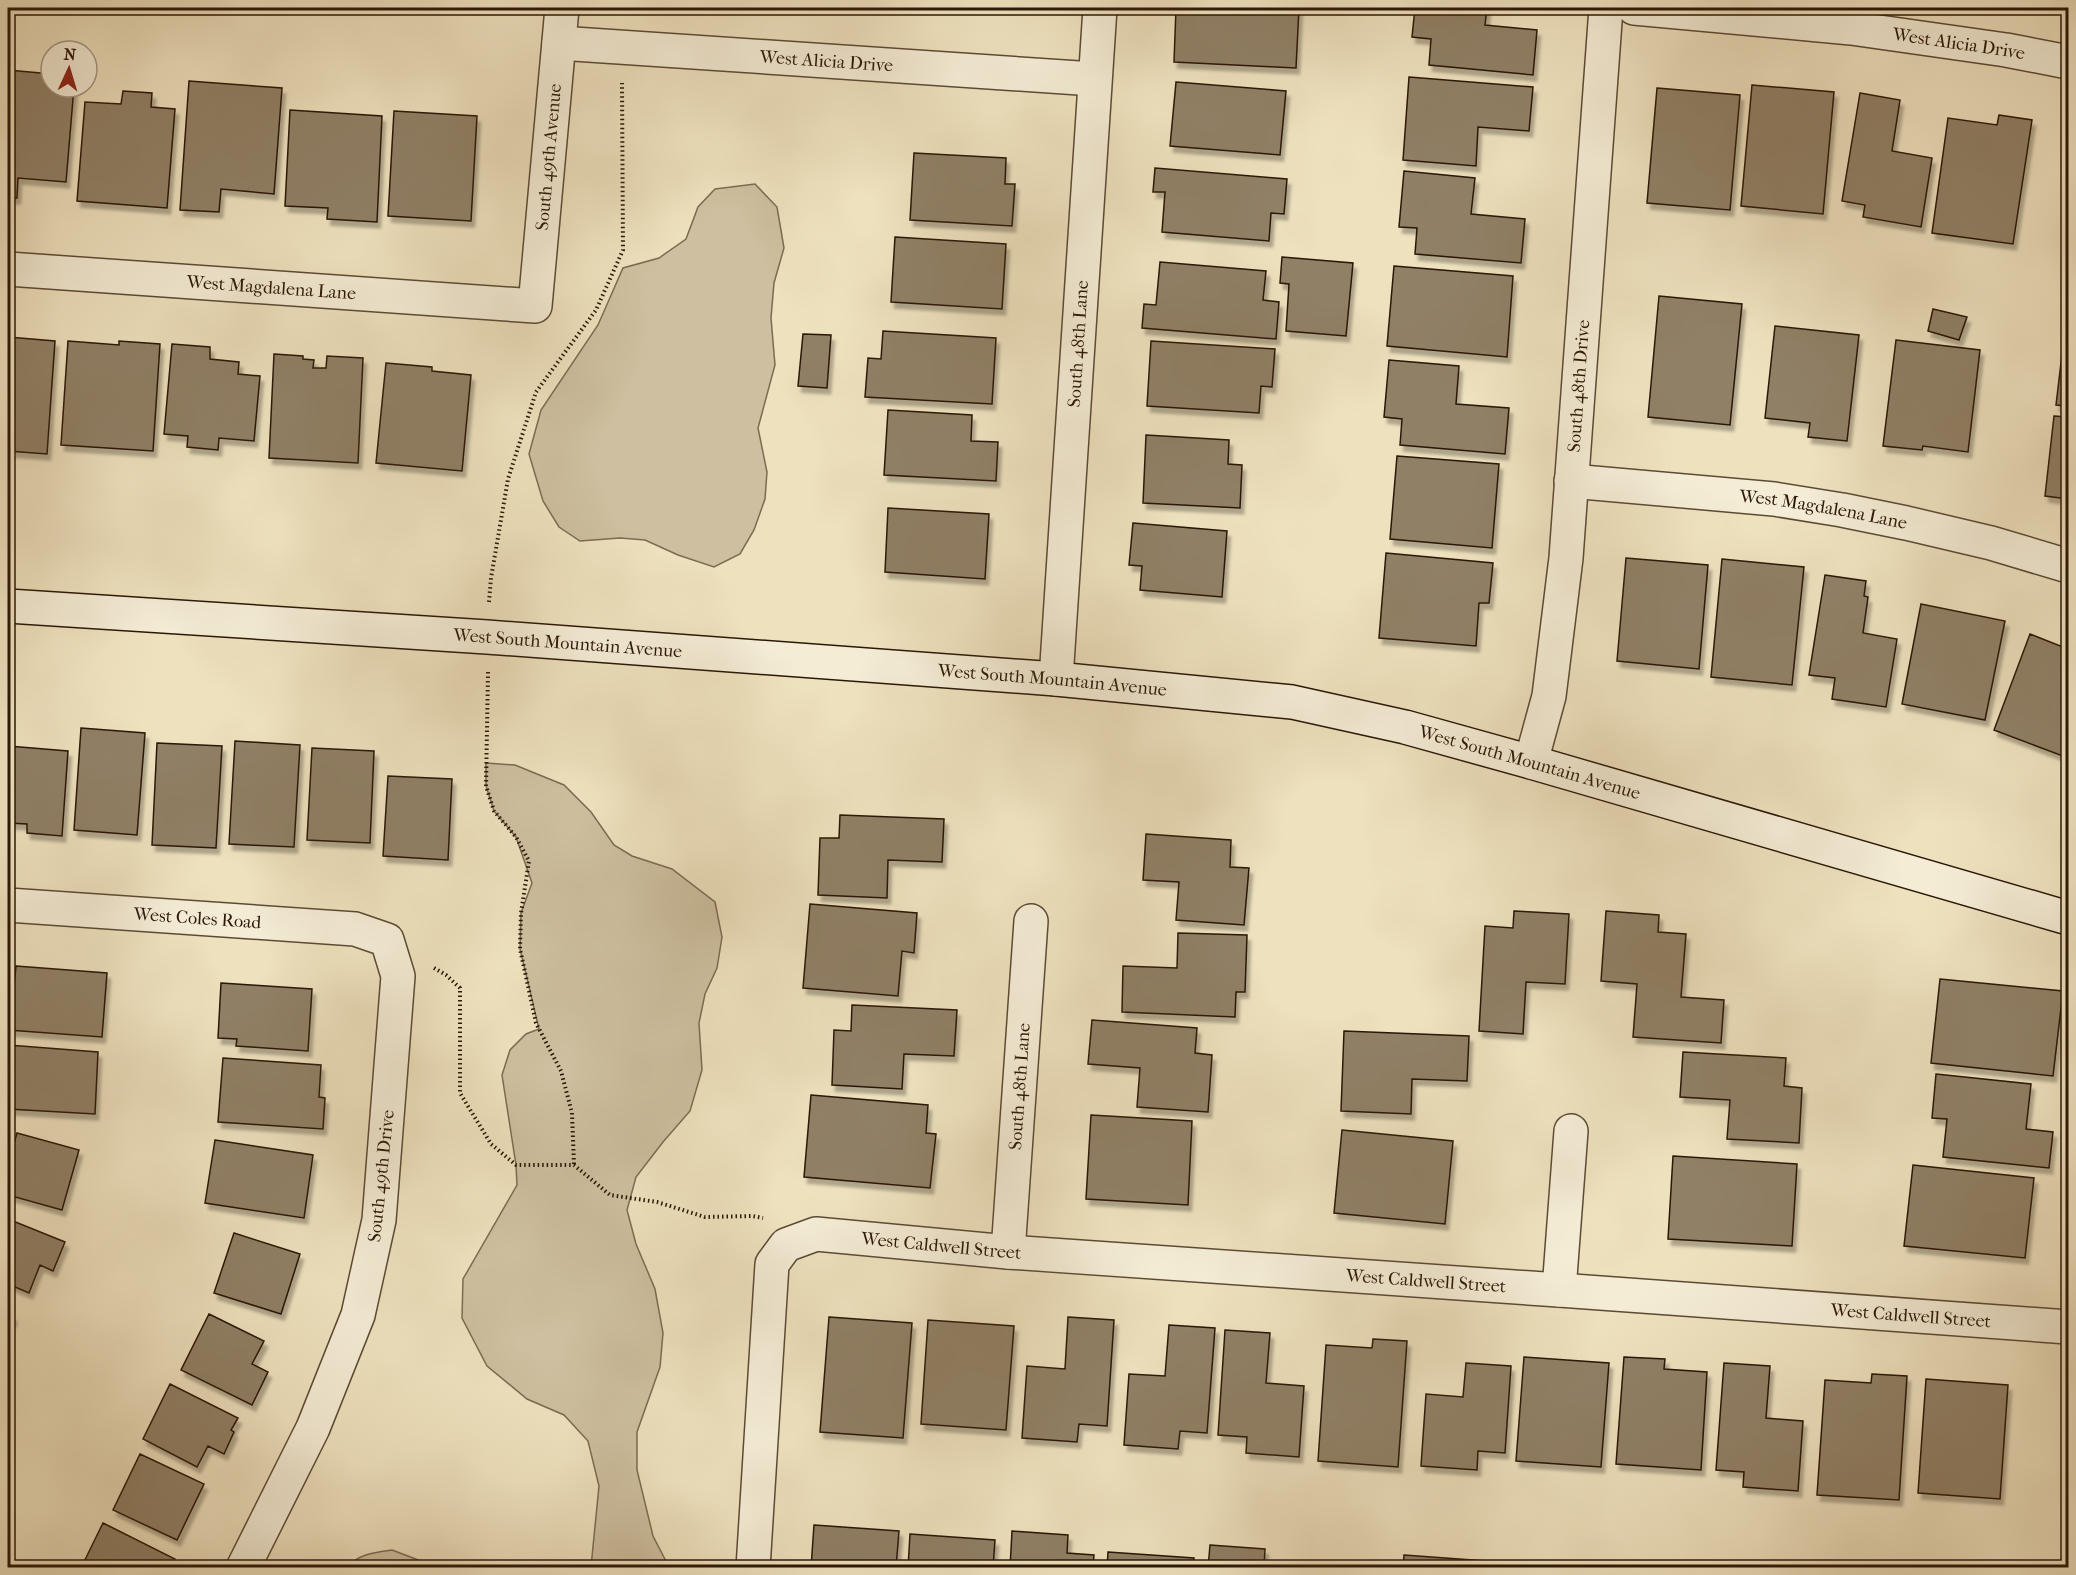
<svg xmlns="http://www.w3.org/2000/svg" width="2076" height="1575" font-family="'IM FELL French Canon',serif">
<style>
.green{fill:#cdbf9f;stroke:#7c6b53;stroke-width:1.5}
.building{fill:#908066;stroke:#2b1707;stroke-width:1.5;filter:url(#shadow)}
.lines{fill:none;stroke-linecap:round;stroke-linejoin:round}
.street-casing{stroke:#5c4a35;stroke-width:36}
.secondary-casing{stroke:#2b1707;stroke-width:36}
.path{stroke:#2b1707;stroke-width:4;stroke-dasharray:1.5 3;stroke-linecap:butt}
.street{stroke:#f4ecd5;stroke-width:33}
.secondary{stroke:#f4ecd5;stroke-width:33}
.labels{text-anchor:middle;stroke-width:5;stroke-linejoin:round;paint-order:stroke}
.street-label{font-size:18px;fill:#2b1707;stroke:#f4ecd5}
</style>
<defs>
<filter id="shadow"><feDropShadow dx="3.5" dy="6" stdDeviation="1.5" flood-color="#0004"/></filter>
</defs>
<rect width="100%" height="100%" fill="#eee1be"/>
<filter id="stains"><feTurbulence type="fractalNoise" baseFrequency=".00333" numOctaves="4"/><feColorMatrix values="0 0 0 0 .2 0 0 0 0 .09 0 0 0 0 .02 0 0 0 .5 -.17"/></filter>
<radialGradient id="worn" r=".72"><stop offset=".6" stop-color="#630" stop-opacity="0"/><stop offset="1" stop-color="#630" stop-opacity=".3"/></radialGradient>
<path class="green" d="M755,184L777,207L784,248L774,283L771,318L775,365L758,428L767,472L765,499L754,530L740,554L714,567L678,555L645,540L620,538L580,541L559,527L543,501L529,454L541,410L598,325L623,268L659,258L686,239L698,207L715,189Z
M486,763L515,765L564,785L591,812L614,845L632,856L672,869L715,902L722,937L717,968L705,994L699,1023L702,1070L690,1111L663,1142L636,1177L627,1210L636,1244L655,1289L663,1333L660,1367L637,1432V1470L653,1536L669,1567H591L599,1486L588,1441L564,1415L527,1399L487,1366L462,1318L463,1279L517,1185L516,1165L502,1075L510,1050L526,1034L539,1029L520,949L521,913L532,883L516,837L494,811L486,786Z
M392,1550L421,1561L432,1567H349C356,1554 378,1552 392,1550Z"/>
<path class="building" d="M1176,8H1299L1296,68L1174,62Z
M1415,8H1487L1485,25L1537,30L1533,75L1429,65L1431,39L1412,37Z
M8,70L51,74V87H74L66,182L18,178L17,198H8Z
M1409,77L1533,87L1529,131L1478,127L1476,166L1403,160Z
M189,81L282,88L274,194L221,189L219,212L180,210Z
M1176,82L1286,91L1280,155L1170,146Z
M1752,85L1834,92L1823,214L1741,206Z
M1657,88L1740,95L1730,210L1647,203Z
M123,91L152,93L151,107L175,109L167,208L77,201L85,102L121,104Z
M1860,93L1900,100L1892,151L1932,158L1921,227L1863,217L1865,205L1842,201Z
M290,110L382,116L377,222L327,219L328,208L285,206Z
M394,111L477,116L471,221L388,216Z
M1999,115L2032,120L2013,244L1932,233L1948,118L1997,125Z
M914,153L1006,158L1005,184H1015L1012,226L910,220Z
M1155,168L1287,179L1284,214L1271,213L1269,241L1162,232L1165,192H1153Z
M1404,171L1475,178L1471,214L1525,219L1521,263L1415,254L1417,228L1399,227Z
M895,237L1006,244L1002,309L891,302Z
M1282,257L1353,263L1346,336L1286,331L1289,284L1280,283Z
M1160,262L1266,271L1263,300L1279,302L1276,339L1142,328L1144,304L1156,305Z
M1394,266L1513,276L1507,357L1387,346Z
M1659,296L1742,304L1730,425L1648,417Z
M1933,309L1967,317L1959,340L1928,331Z
M2066,320H2068V406L2056,405Z
M1775,326L1859,335L1847,441L1808,437L1810,423L1765,418Z
M883,331L996,338L992,404L865,397L868,358L881,359Z
M803,334L831,335L827,388L798,386Z
M8,337L55,341L47,454L8,451Z
M1896,340L1980,350L1968,452L1923,446L1922,450L1883,446Z
M68,341L119,345V341L160,344L153,451L61,445Z
M1151,341L1275,349L1272,387L1261,386L1259,413L1147,406Z
M172,344L210,347V359L239,362L238,374L260,376L254,441L219,438L218,450L187,447L188,436L164,434Z
M274,354L303,356V359L314,360L313,368H326L327,356L363,358L358,463L269,458Z
M1389,360L1459,366L1456,404L1509,408L1505,454L1400,445L1402,419L1384,417Z
M386,363L432,367V371L471,375L462,471L376,463Z
M888,410L972,415L971,441L998,442L996,481L884,475Z
M2054,416L2068,417V499L2045,496Z
M1146,435L1229,440L1228,464L1242,465L1240,508L1143,503Z
M1397,456L1499,464L1492,548L1390,539Z
M888,508L989,514L985,579L885,572Z
M1133,523L1227,531L1222,597L1140,590L1142,566L1129,565Z
M1386,553L1493,563L1489,603H1479L1476,646L1379,638Z
M1626,558L1708,565L1699,669L1617,661Z
M1722,559L1804,567L1792,685L1711,677Z
M1825,575L1866,581L1864,596L1868,597L1863,633L1897,639L1886,707L1832,699L1835,678L1809,675Z
M1921,604L2005,621L1985,720L1902,704Z
M2030,634L2068,649V758L1994,730Z
M81,728L145,733L137,835L74,830Z
M235,741L300,745L294,847L229,844Z
M157,743L222,746L216,848L152,845Z
M8,746L68,751L62,836L27,833V824L8,823Z
M312,748L374,751L370,843L307,840Z
M388,776L452,779L448,860L383,856Z
M840,815L944,819L942,862L888,860L887,898L818,895L820,838H839Z
M1146,834L1231,840L1230,867L1249,868L1244,925L1176,920L1179,882L1143,880Z
M810,904L917,913L914,953L902,951L898,996L803,988Z
M1514,911L1569,914L1565,984L1526,982L1523,1034L1479,1031L1485,926L1513,928Z
M1606,911L1659,915L1658,932L1686,934L1681,997L1724,1000L1721,1043L1633,1037L1637,984L1601,981Z
M1178,933L1247,935L1245,992H1236L1235,1017L1122,1012L1123,966L1177,968Z
M16,966L107,973L102,1037L8,1030L9,997H13Z
M1940,979L2063,991L2053,1076L1931,1063Z
M221,983L312,989L308,1051L236,1046L237,1039L218,1038Z
M852,1005L957,1010L954,1056L904,1054L902,1089L832,1085L834,1030L851,1031Z
M1092,1020L1197,1028L1195,1053L1212,1055L1208,1112L1137,1107L1140,1068L1088,1064Z
M1344,1031L1469,1036L1467,1081L1412,1079L1411,1114L1341,1111Z
M8,1045L98,1052L95,1114L8,1109Z
M1683,1052L1786,1058L1784,1086L1802,1088L1799,1143L1727,1139L1730,1100L1680,1097Z
M223,1058L321,1065L319,1097L325,1098L323,1129L218,1122Z
M1936,1074L2031,1084L2026,1129L2053,1132L2049,1168L1943,1157L1947,1119L1932,1118Z
M811,1095L928,1105L926,1133L936,1134L930,1188L804,1177Z
M1091,1115L1192,1121L1188,1205L1086,1199Z
M1342,1130L1453,1141L1445,1224L1334,1213Z
M17,1133L79,1150L62,1210L8,1195V1157L10,1158Z
M215,1140L313,1155L304,1218L205,1203Z
M1673,1156L1797,1164L1792,1246L1668,1239Z
M1913,1165L2034,1178L2025,1258L1904,1246Z
M8,1219L65,1242L53,1271L40,1265L29,1293L8,1284Z
M234,1233L300,1254L281,1314L214,1293Z
M8,1313L14,1317L8,1329Z
M209,1314L264,1341L252,1364L268,1372L252,1405L181,1370Z
M829,1317L912,1323L903,1438L820,1432Z
M1068,1317L1114,1320L1107,1426L1079,1424L1077,1442L1022,1438L1027,1366L1065,1369Z
M928,1320L1014,1326L1006,1430L921,1424Z
M1169,1325L1215,1328L1207,1433L1180,1431L1178,1449L1124,1445L1129,1374L1165,1376Z
M1225,1330L1270,1333L1266,1383L1304,1386L1299,1457L1246,1453L1247,1437L1218,1435Z
M1373,1339L1407,1341L1398,1467L1318,1461L1326,1345L1372,1348Z
M1524,1357L1609,1363L1601,1467L1516,1461Z
M1624,1357L1665,1359L1664,1369L1707,1372L1701,1470L1616,1464Z
M1466,1363L1511,1366L1505,1453L1478,1451L1477,1470L1421,1466L1426,1394L1463,1397Z
M1724,1363L1770,1366L1766,1418L1803,1421L1798,1491L1743,1487L1744,1472L1716,1470Z
M1872,1374L1907,1376L1899,1500L1817,1495L1825,1380L1871,1383Z
M1926,1379L2008,1385L2000,1499L1918,1493Z
M170,1384L238,1418L231,1430L234,1432L224,1454L208,1446L197,1467L143,1439Z
M140,1454L204,1484L177,1540L113,1510Z
M103,1523L175,1559L171,1568H81Z
M814,1525L899,1531L896,1568H811Z
M1012,1531L1068,1535L1067,1553L1094,1555L1093,1568H1010Z
M910,1534L995,1540L993,1568H908Z
M1210,1545L1265,1549L1264,1567L1275,1568H1208Z
M1108,1552L1194,1558L1193,1568H1107Z
M1404,1555L1486,1561L1485,1568H1403Z"/>
<g class="lines">
<g class="street-casing">
<g id="street">
<path id="s1" d="M1634,8L1851,28L2006,50L2068,62"/>
<path id="s2" d="M559,43L1094,79"/>
<path id="s3" d="M8,269L535,306L562,8"/>
<path id="s4" d="M1571,481L1774,499L1842,510L1906,523L1991,543L2068,566"/>
<path id="s5" d="M1056,679L1100,8"/>
<path id="s6" d="M1531,762L1549,696L1566,558L1606,8"/>
<path id="s7" d="M8,905L355,929L387,940L398,976L379,1220L358,1315L313,1428L243,1568"/>
<path id="s8" d="M1008,1252L1031,921"/>
<path d="M1559,1290L1571,1131"/>
<path id="s9" d="M753,1568L772,1264L786,1245L816,1234L1008,1252L1559,1290L2068,1327"/>
</g>
</g>
<g class="secondary-casing">
<g id="secondary">
<path id="s10" d="M8,606L487,637L1056,679L1292,702L1405,727L1531,762L2068,918"/>
</g>
</g>
<path class="path" d="M489,602L491,578L508,479L536,392L596,310L623,250L622,83
M488,672L486,786L494,811L516,837L529,861L521,913L520,949L536,1023L561,1071L572,1113L574,1165
M434,968L446,975L460,988V1093L491,1144L516,1165H574L610,1195L657,1202L705,1217L752,1216L763,1218"/>
<use href="#street" class="street"/>
<use href="#secondary" class="secondary"/>
</g>
<g class="labels">
<g class="street-label">
<text dy="6" stroke="none"><textPath href="#s1" startOffset="327">West Alicia Drive</textPath></text>
<text dy="6" stroke="none"><textPath href="#s2" startOffset="268">West Alicia Drive</textPath></text>
<text dy="6" stroke="none"><textPath href="#s3" startOffset="678">South 49th Avenue</textPath></text>
<text dy="6" stroke="none"><textPath href="#s3" startOffset="264">West Magdalena Lane</textPath></text>
<text dy="6" stroke="none"><textPath href="#s5" startOffset="336">South 48th Lane</textPath></text>
<text dy="6" stroke="none"><textPath href="#s6" startOffset="380">South 48th Drive</textPath></text>
<text dy="6" stroke="none"><textPath href="#s4" startOffset="254">West Magdalena Lane</textPath></text>
<text dy="6" stroke="none"><textPath href="#s10" startOffset="561">West South Mountain Avenue</textPath></text>
<text dy="6" stroke="none"><textPath href="#s10" startOffset="1047">West South Mountain Avenue</textPath></text>
<text dy="6" stroke="none"><textPath href="#s10" startOffset="1533">West South Mountain Avenue</textPath></text>
<text dy="6" stroke="none"><textPath href="#s7" startOffset="190">West Coles Road</textPath></text>
<text dy="6" stroke="none"><textPath href="#s8" startOffset="166">South 48th Lane</textPath></text>
<text transform="translate(381 1176) rotate(-84)" y="6">South 49th Drive</text>
<text dy="6" stroke="none"><textPath href="#s9" startOffset="486">West Caldwell Street</textPath></text>
<text dy="6" stroke="none"><textPath href="#s9" startOffset="972">West Caldwell Street</textPath></text>
<text dy="6" stroke="none"><textPath href="#s9" startOffset="1458">West Caldwell Street</textPath></text>
</g>
</g>
<rect width="2076" height="1575" fill="none" stroke="#eee1be" stroke-width="30"/>
<rect x="9" y="9" width="2058" height="1557" fill="none" stroke="#2b1707" stroke-width="3"/>
<rect x="15" y="15" width="2046" height="1545" fill="none" stroke="#2b1707" stroke-width="1.5"/>
<g transform="translate(69 69) rotate(4)"><circle r="28" fill="#f4ecd5" stroke="#a49783" stroke-width="1.5"/>
<path d="M0-4.5L10 22L0 15L-10 22Z" fill="#8f2418"/>
<text y="-9" font-size="16" font-weight="bold" text-anchor="middle" fill="#2b1707">N</text>
</g>
<rect width="100%" height="100%" filter="url(#stains)"/>
<rect width="100%" height="100%" fill="url(#worn)"/>
</svg>
